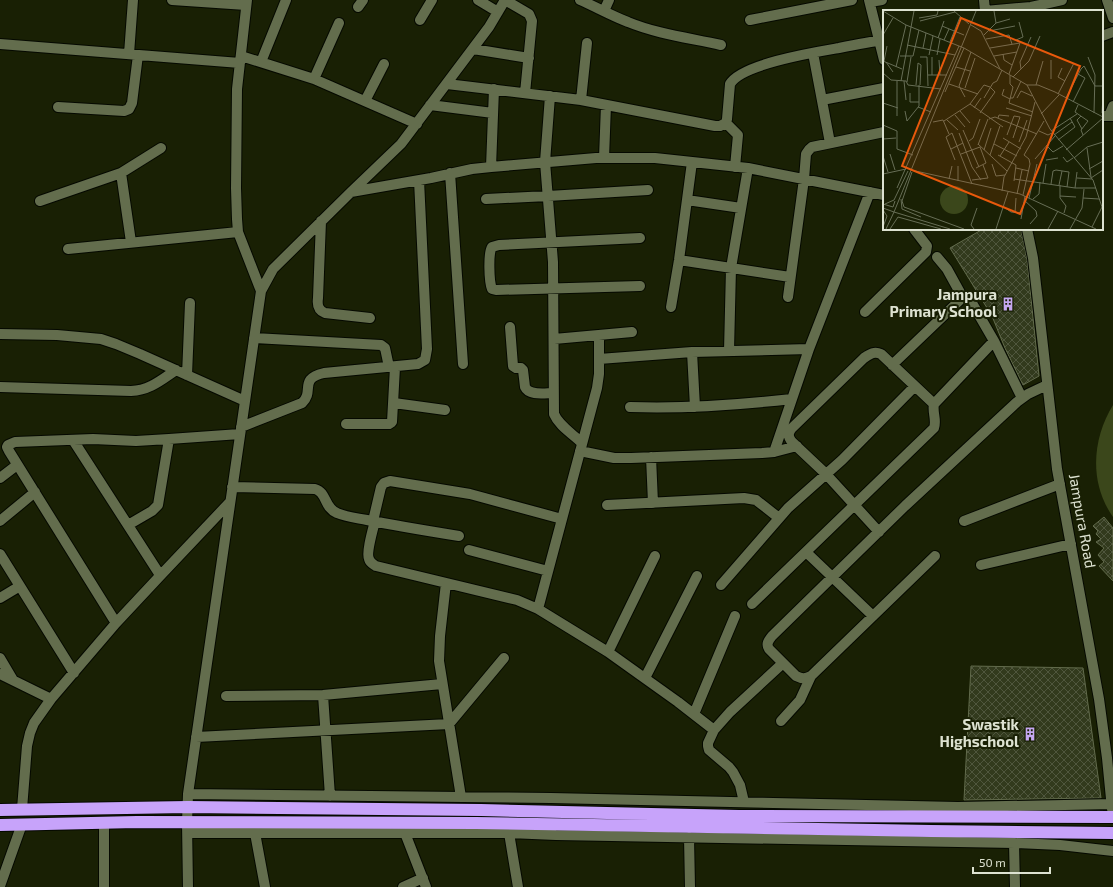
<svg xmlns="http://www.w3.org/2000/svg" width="1113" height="887" font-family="'Exo 2',sans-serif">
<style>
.grass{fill:#3b471b}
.building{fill:url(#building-cross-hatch);stroke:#626b4c}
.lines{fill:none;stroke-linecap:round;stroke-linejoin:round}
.minor-casing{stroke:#050900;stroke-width:12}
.highway-casing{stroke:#050900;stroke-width:14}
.minor{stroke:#636d4d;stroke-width:10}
.highway{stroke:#c7a3fa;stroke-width:12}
.labels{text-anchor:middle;stroke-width:4;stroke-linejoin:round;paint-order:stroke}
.poi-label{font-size:15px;font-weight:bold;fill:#dde2d1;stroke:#192004;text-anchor:end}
.street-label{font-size:15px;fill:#dde2d1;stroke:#192004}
.inset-road{fill:none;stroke:#676e56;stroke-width:1}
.view{fill:#e8590c;fill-opacity:0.15;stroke:#e8590c;stroke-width:2}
.inset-edge{fill:none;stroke:#dde2d1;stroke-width:2}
</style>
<defs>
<pattern id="building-cross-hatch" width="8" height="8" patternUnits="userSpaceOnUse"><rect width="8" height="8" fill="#323a1d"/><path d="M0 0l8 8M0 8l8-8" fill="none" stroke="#4f563d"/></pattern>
</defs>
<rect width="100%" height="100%" fill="#192004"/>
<path class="grass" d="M1113,405V517C1089,483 1092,439 1113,405Z"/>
<path class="building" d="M983,229H1021L1027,259L1039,376L1023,385L1005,348L992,316L950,248Z
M1104,517L1113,528V581L1099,566L1104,562L1098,555L1104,548L1096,542L1101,539L1096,534L1098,531L1093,526Z
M971,666L1083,668L1101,798L964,800Z"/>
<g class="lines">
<g class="minor-casing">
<path id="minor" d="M172,0L246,5
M247,0L237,89L236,188L237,219L238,232L261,291
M478,0L498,12
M505,0L529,14L532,21L525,93
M580,0C596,7 612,16 628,22C657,34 690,38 721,45
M869,0L884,60
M984,0L985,11
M1107,0L1113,18
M870,2L882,0
M358,7L363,0
M604,11L609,0
M985,11L1031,7L1062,0
M420,20L432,0
M750,20L852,0
M1102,36L1113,32
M0,44L240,63
M473,49L529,58
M813,53L830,143
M129,54L133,0
M241,56L314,79L417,124
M261,62L286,0
M314,79L339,23
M447,84L581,100L715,126H720L726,123L727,119L730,84C741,64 816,52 839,48C854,45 869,42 884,40
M550,96L545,162L553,262L554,414C559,426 573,434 582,443
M581,100L587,43
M822,100L884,88
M365,101L384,64
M430,105L493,113
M58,107L124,111L129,109L132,103L138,55
M1102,116H1113
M1109,116L1113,106
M726,123L738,135L735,167
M604,158L606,105
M491,167L494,89
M121,173L131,242
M450,173L463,364
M351,192L431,178L472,169L491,167L596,158H655L748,168L884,195
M486,199L548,196L648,190
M687,200L741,208
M40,201L121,173L161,148
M321,221L318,298C317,305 318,310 325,313L370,318
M1027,229L1033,258L1057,469L1099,699L1107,758L1112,809
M68,249L238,232
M937,257L947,269L963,298
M679,260L790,277
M640,286L496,290L492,289C489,282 488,253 492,247L499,245L640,238
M788,297L804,179L806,154C808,151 809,149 812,147L884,132
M671,307L679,260L692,162
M865,312L926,252L927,246L914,229
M510,327L513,366L516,368H521L523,370L525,387C529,396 545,393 553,393
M0,334L57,335L101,339L116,344L140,354L245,401
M254,338L381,345L385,348L389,367
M554,339L632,332
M729,351L731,268L748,168
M692,352L695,407
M599,359L692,352L809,349
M892,365L961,299L966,297L969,299L972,303L994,341L1022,398
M187,375L190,303
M0,387L131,391C150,390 161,380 176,370
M394,403L445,410
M630,407C684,409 738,405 792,399
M346,424H389L392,422L395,367
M241,427L302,403C315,391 298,379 324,373L418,364L425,360L427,349L419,180
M73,440L160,575
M580,451L614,458H631L762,453L774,452L797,446
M774,452L809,349L870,192
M651,457L653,503
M0,478L17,465
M232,487L315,489C327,492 324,508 337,513C346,517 357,518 367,520C397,526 428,531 459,536
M607,505L744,498L756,500L779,518
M0,521L35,492
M373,521L381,487L384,483L390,481L470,494L562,519
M375,521C373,529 366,553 369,559C370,563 373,564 376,566L517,600L538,609L608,652L678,702L714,730
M964,521L1060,484
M128,525L152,511L158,505L169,439
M879,532L826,474L792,442C788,437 788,434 791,429L864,358C870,354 874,351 881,354L934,404
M469,550L548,571
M806,552L873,616
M0,554L74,673
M935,556L811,676C805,679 802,679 796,676L769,649C766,644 768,641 772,636L905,506L1017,402L1028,394L1047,385
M981,565L1071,544
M446,583L440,636L439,661L461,797
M721,585L788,508L842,460L915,386
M0,598L20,586
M752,604L934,428C937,420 932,412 934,404L994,341
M538,609L597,388L599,374V335
M116,623L9,451L7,447L8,445L15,442L93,439L136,441L169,439L240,434
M608,652L655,556
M0,658L13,680
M0,674L51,699
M645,678L697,576
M323,695L330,796
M226,696L323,695L442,684
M694,714L735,616
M781,721L800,700L811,676
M196,737L449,724L504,658
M188,794L551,798L958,807L1113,804
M744,802L740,785L733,772L729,767L709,750L708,746V743L714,730L730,712L783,663
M22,809L27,746L30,733L34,723L51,699L116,623L159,577L230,502
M188,833H509L556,835L1014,843L1060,845L1113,851
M255,833L265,887
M405,833L426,887
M509,833L518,887
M689,837L690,887
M1014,843L1015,887
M0,886L22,824
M104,887V823
M188,887L187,823L188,794L261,291L273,269L351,192L401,144L489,27L505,0
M403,887L423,878"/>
</g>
<g class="highway-casing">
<path id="highway" d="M0,810L188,807L481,810L739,816L1113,817
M0,825L137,822L476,823L931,831L1113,833"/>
</g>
<use href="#minor" class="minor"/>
<use href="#highway" class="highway"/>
</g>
<defs>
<g id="building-bare" transform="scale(1.08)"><path d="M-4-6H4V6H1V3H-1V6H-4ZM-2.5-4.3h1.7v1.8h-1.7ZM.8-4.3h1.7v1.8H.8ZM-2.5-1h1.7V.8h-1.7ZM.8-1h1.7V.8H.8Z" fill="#c5a7f1" stroke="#192004" stroke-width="2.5" paint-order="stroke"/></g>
</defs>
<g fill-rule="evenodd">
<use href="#building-bare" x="1008" y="304"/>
<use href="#building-bare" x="1030" y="734"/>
</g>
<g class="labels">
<g class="poi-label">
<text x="997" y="300">Jampura<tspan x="997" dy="17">Primary School</tspan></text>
<text x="1019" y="730">Swastik<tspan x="1019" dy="17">Highschool</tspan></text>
</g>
<g class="street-label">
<text transform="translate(1082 521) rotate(80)" y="5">Jampura Road</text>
</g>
</g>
<g transform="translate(883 10)">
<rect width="220" height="220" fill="#192004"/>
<path d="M57 190a14 14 0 1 1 28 0a14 14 0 1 1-28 0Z" fill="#3b471b"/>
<path class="inset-road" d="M0,1L23,15L81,38L144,75L167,119L210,170L219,197L209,217M71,1L86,14M36,8L54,5L55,1M37,11L72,2M113,13L127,9M88,15L98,21L117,59M59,16L81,25M106,21L132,16M0,25L10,8M101,25L113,13L111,1M55,28L61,11M103,29L126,25L129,34M61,30L66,19M133,30L140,27L136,12M67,32L77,7M24,35L72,45M40,38L43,23M107,38L137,33L126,64M120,44L121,50L129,55M46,45L50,26M54,45L57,29M17,46H30L36,20M111,46L134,42M37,47H44L45,76M49,47V65M205,47L212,65L211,103M56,50L57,65M168,50V69M0,51L19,59M1,51L4,36M3,52L10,62M13,57L23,15M73,57L87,61M179,58L175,67L182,71M138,59L137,52L148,27M0,63L8,70L23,71L25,75L58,79M45,65H64M127,65V74L130,77L126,93L150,102M130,67L146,51L157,26M14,71V106M18,71L31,1M21,71L23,90M24,72L28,47M66,74L95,84M33,75L35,53L38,55L37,75M144,75H155L172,82L220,107M153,75L160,51M82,78L92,48M121,79L119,85L127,89M62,82L81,38M27,83V92H36M175,84L191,53M82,87L76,76L88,42M101,88L110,73L114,71L119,60M127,88H130L138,71M134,88L138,81L149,86M183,88L198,59L201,56L212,76H220M190,92L202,68L195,64M0,93L15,98M87,94L120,117M195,95L192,102L205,111L198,120L200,125M35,97L48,102M91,98L98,88M123,98L149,106M22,101L24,111L36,96V75M77,101L87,113M97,103L112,82L107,77M219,103L220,86M158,104L176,85M72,105L82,117M198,106L194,110L199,119M115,108L116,105L126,106M106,109L112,107L154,124M64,110L75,120M61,111L87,94L101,75L107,77M50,112L60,110L66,124M0,115L14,121V139L30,145M80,120L96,157M156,121L165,125L169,123M168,121L194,104M76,123L89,157L98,170M124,125L131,106L137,107L130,128M171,125L189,112M120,128L138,139M0,129L13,128M175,130L192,117L187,108M86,131L90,128L97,109M136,132L144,110M95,134L124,161M111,134L134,146M95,135L105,109M163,135L170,142L180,136M204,138L208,167M68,139L80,133M101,140L108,118M183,140L220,108M7,144L12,160M78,144L97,137L103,153L93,158M107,145L117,116M115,145L133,155L131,171M0,146L5,162M117,146L126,132M180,147L184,152L190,148M191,148L204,137L220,132M152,149L172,126M72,150L63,127L69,123L89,174M163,150L175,148M109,154L113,166L122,165M133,158L146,161M206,159L220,151M28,160L137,184L213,219M29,162L19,191L21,197L81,219M0,164L23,159M194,168L209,169M208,168L220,160M66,169L69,156M131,169L192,178H213M89,170L105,168L100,155M75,171V156M150,171L154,154M160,173L163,154M168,174L170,161L173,160L186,162L184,177M176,175L179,161M177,175V188L183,196L181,203M14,178L76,36M192,178L194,162M119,181L121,167L143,127L152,92M134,184L139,160M140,185L147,154L146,149L141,145L161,111M177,186L193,187M146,188L150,171M200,188L216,189M18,189L19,199L38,207M150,189L156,184L157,172M141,190L153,201L154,206L147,214M0,194L10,197L12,191M2,194L11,190L25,161M121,197L128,202L139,203M0,198L11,202L93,1M0,200L4,206L0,217M132,203L133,188M138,209L142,186M3,219L11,202L67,219M7,219L15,207L58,219M91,219L88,215L94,198M113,219L125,182M165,219L175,201M187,219L199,198L201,179"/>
<path class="view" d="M78,8L197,56L137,204L19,156Z"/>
<rect width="220" height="220" class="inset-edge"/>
</g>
<path d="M973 867v6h77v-6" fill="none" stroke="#dde2d1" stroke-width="2"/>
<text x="979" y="867" font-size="12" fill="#dde2d1" stroke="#192004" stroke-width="3" paint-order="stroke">50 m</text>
</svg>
